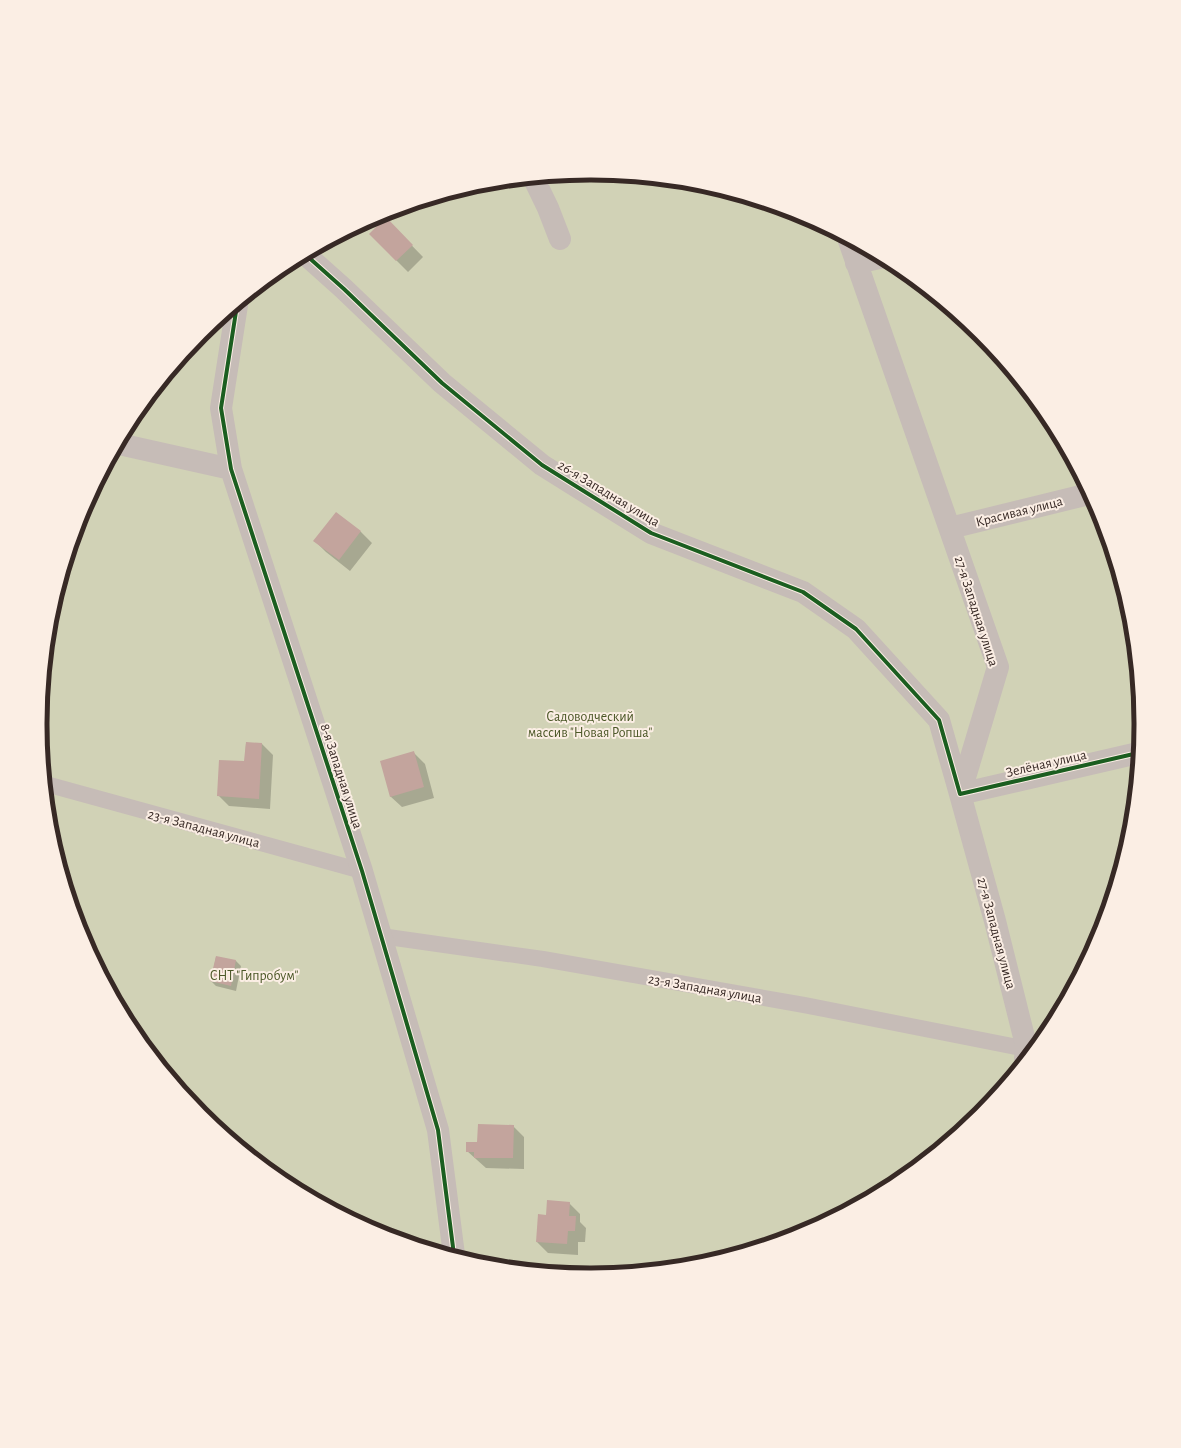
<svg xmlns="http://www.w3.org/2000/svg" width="1181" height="1448" font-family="'Alegreya Sans',sans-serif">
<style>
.green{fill:#d1d2b6}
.shadow{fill:#0003}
.building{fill:#c3a49d}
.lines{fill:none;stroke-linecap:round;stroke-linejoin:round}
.lane{stroke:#c6bcb7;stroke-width:16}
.street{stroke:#c6bcb7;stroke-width:22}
.cycleway-casing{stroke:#fbeee4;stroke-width:6}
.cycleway{stroke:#1b5e20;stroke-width:4}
.labels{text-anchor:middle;stroke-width:4;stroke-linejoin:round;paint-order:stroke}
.street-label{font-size:14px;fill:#372925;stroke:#fbeee4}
.park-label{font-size:14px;fill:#4b5727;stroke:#fbeee4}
.rim{fill:none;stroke:#372925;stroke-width:5}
</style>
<rect width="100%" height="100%" fill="#eee4dd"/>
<path class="green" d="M41 724a549 549 0 1 1 1098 0a549 549 0 1 1-1098 0Z"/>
<path class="shadow" d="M386,219L423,257L408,272L370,234Z
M336,513L361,532L372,543L350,571L326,552L315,541Z
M246,743L262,744L273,755L270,809L229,806L218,795L245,762Z
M414,753L425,764L434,798L402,807L390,796Z
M216,957L236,961L241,966L236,991L216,986L211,981Z
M513,1126L524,1137V1169L486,1168L467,1151Z
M569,1203L580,1214V1222L586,1228L585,1242H578V1255L548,1253L537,1242Z"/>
<path class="building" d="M386,217L413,245L396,261L369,234Z
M336,512L361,531L339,560L313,541Z
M246,742L262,743L259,799L217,796L219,760L244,761Z
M414,751L424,787L390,797L380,761Z
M216,956L236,960L231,986L210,981Z
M478,1124L514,1125L513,1158H474V1152H466V1142H477Z
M547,1200L570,1202L569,1216H576L575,1231H568L567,1244L536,1242L538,1214L546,1215Z"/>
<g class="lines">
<path class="lane" d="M46,784L362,871
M381,936L543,959L804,1005L1027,1049"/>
<path class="street" d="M534,179L548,208L560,239
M849,241L998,667L960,794L995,921L1027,1049L1025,1058
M306,255L344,289L442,383L542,465L651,533L803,592L856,629L939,720L960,794L1138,753
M856,263L880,258
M237,305L221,408L231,469L362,871L438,1130L454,1255
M119,444L231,469
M950,528L1089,494"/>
<g class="cycleway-casing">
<path id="cycleway" d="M306,255L344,289L442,383L542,465L651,533L803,592L856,629L939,720L960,794L1138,753
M237,305L221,408L231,469L362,871L438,1130L454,1255"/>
</g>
<use href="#cycleway" class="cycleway"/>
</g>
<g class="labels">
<g class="street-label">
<text transform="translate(609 493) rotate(31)" y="5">26-я Западная улица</text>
<text transform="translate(1019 511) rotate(-14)" y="5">Красивая улица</text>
<text transform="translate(977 611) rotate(72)" y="5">27-я Западная улица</text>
<text transform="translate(1046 763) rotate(-13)" y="5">Зелёная улица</text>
<text transform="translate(342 776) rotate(72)" y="5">8-я Западная улица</text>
<text transform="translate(204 828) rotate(15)" y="5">23-я Западная улица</text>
<text transform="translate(997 933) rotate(75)" y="5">27-я Западная улица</text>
<text transform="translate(705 988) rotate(10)" y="5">23-я Западная улица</text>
</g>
<g class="park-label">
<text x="590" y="721">Садоводческий<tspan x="590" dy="16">массив "Новая Ропша"</tspan></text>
<text x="254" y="980">СНТ "Гипробум"</text>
</g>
</g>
<path d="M0 0H1181V1448H0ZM590 180H591A543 543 0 0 1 1134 723V725A543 543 0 0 1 591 1268H590A543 543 0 0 1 47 725V723A543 543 0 0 1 590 180Z" fill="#fbeee4" fill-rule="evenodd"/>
<path class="rim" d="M590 180H591A543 543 0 0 1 1134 723V725A543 543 0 0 1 591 1268H590A543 543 0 0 1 47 725V723A543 543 0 0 1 590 180Z"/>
</svg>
